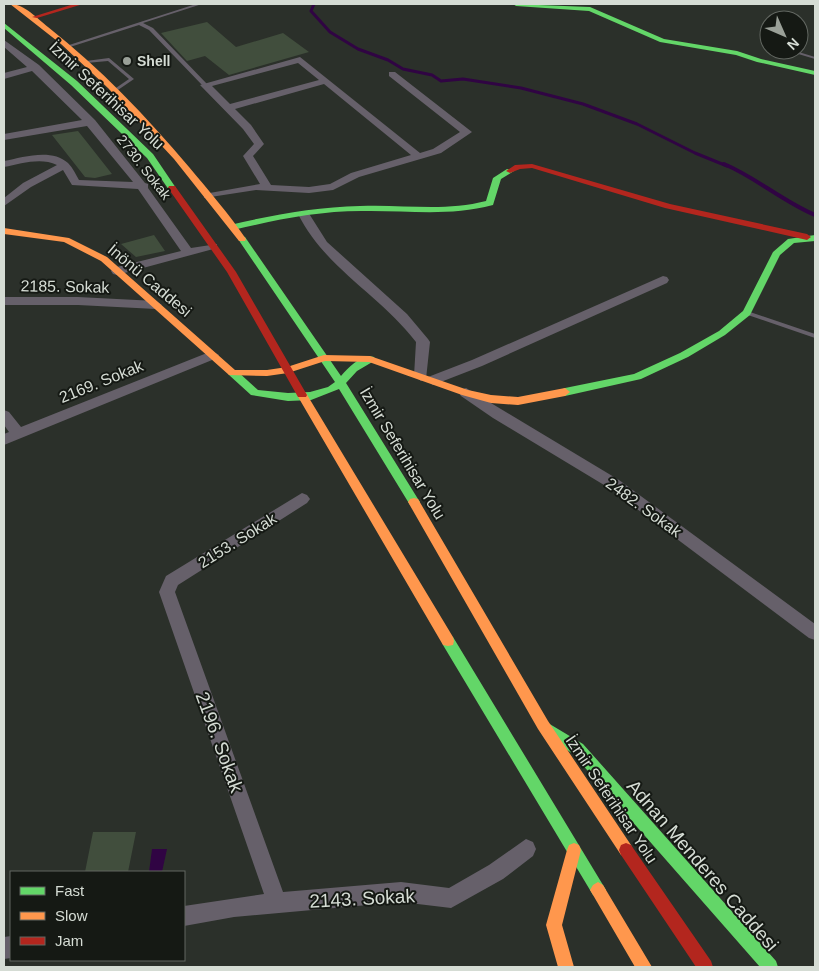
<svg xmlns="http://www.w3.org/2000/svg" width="819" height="971" font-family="Arial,sans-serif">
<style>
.water{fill:#300443}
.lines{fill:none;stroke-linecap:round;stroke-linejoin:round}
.stream-far1{stroke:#300443;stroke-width:3}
.stream{stroke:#300443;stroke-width:4}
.building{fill:#414e3d}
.lane{fill:#66606a;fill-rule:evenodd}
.street{fill:#66606a;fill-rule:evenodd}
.fast{fill:#63d668;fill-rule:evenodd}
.slow{fill:#ff974d;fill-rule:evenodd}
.jam{fill:#b3261e;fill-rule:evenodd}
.poi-dot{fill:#9aa098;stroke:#151914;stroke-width:2}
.labels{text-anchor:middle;stroke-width:4;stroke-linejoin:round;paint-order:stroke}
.far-poi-label{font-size:14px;font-weight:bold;fill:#d5dcd4;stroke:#151914;text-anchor:start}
.far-street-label{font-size:14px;fill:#d5dcd4;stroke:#151914}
.street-label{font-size:16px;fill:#d5dcd4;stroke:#151914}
.near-street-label{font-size:19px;fill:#d5dcd4;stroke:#151914}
</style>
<rect width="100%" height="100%" fill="#2b302a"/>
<path class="water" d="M152,849H167L162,872H149Z"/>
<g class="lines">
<path class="stream-far1" d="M314,4L311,11L330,32L358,49L388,60L403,69L432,75L441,81L463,79L521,88L583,104L637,124L695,153L727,166"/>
<path class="stream" d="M724,164C757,178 782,201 815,215"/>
</g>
<path class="building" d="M207,22L236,47L283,33L309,52L229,75L205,56L187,61L161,33Z
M78,131L86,141L112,174L95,178L85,177L52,135Z
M154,235L165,251L136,257L121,244Z
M93,832H136L128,872H85Z"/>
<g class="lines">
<path class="lane" d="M196,4H202L143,23L153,28L207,84V86H203L149,30L139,25L70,47L66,46Z
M765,40H769V44L765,42Z
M785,50H792L815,57V59Z
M109,58L134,79L115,92L113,91V90L129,79L108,61L86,63L84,62L86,61Z
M747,311L815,334V338L745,314L744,313Z"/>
<path class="street" d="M4,40L39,65L95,120L145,183L148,184V188L191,248L217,244V248L117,275L113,274L111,271L113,268L181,251L138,189L72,185L63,170L31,187L4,206V198L23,183L57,165C40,157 21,164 4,167V161C23,157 52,148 68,163C73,168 76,175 79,180L133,182L87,126L4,140V134L82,120L32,71L4,79V73L27,67L4,47Z
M300,57L420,153L433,149L460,132L389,76V72H395L472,132L441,153L359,177L333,190L309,193L256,190L204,198V194L260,184L243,156L254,144L243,129L200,85ZM298,63L319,80L230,104L212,86ZM324,84L411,155L351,173L330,184L309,187L271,185L253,156L264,144L251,125L235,109Z
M304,211L308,212L327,242L407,314L428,339L430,342L426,379L421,381L414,376L416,342C380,295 325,268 298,214Z
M663,276L667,277L669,280L667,283L482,366L433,385L426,380L428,377L472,360Z
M4,297H78L156,301L162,305L156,309L78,305H4Z
M212,351L219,355L217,358L4,445V434L9,432L4,425V410L9,412L21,427Z
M466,388L619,480L815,624V640L809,638L609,488L493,418L461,396L459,393L461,390Z
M302,493L307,495L310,499L307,503L178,585L175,592L283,892L401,882L449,888L489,865L526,839L533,842L536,849L533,856L503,879L451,908L401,902L234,917L184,926V906L264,894L159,592L166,576Z
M11,936V958L4,959V937Z"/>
<path class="fast" d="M513,4L590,7L664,39L737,51L761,59L815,71V75L757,62L736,55L660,42L589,11L516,6Z
M4,23L77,81L153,154L176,188L175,190H169L147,158L71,85L4,28Z
M507,169L514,171L501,179L493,205C447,217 407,210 361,211C318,211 275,220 233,230L229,227L230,225C272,215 316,207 360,206C402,204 444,212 486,201L493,178Z
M815,235V241L794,243L780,255L750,315L725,335L688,357L641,379L565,396L561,394L560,392L561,390L565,388L634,374L680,353L719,331L743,311L773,252L788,239Z
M242,236L245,237L341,376C349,367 361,354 374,357L375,359L374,361L357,371L346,383L418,499L420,502L418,505H410L339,389L311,400L288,401L251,395L229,375L228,373L229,371H237L258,390L288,393L310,392L328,387L335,382L238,239Z
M448,636L453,637L603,885L606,890L603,895L598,898L593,895L443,645L442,641L443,637Z
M548,723L583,744L776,961L778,967H760L573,754L543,733L541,729L543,725Z"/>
<path class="slow" d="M10,4C23,3 38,19 48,27C100,68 146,116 189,167C209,191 229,214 246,239L245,241H239L174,159L108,88L61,44Z
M4,228L69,238L107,257L235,370H267L287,367L324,355L370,356L468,390L491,395L518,397L565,388L570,392L565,396L518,405L491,403L462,395L369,362L325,361L288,373L267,376L229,375L101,261L64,242L4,234Z
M302,391L306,393L453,637L454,641L453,645L448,646L443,645L297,395Z
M414,498L418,499L548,721L631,845L633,850L631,855L626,857L621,855L538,729L408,502L410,499Z
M574,843L579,845L581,850L562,925L574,967H558L546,925L567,850L569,845Z
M598,882L603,885L652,967H635L593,895L590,890L593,885Z"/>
<path class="jam" d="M74,4H83L37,18L32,17Z
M532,164L670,204L807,234L811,237L807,240L665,208L532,168L520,169L510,173L506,171L515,165Z
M169,186H175L236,272L307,395L306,397H298L227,272L168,188Z
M626,843L631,845L711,961L713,967H696L621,855L619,850L621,845Z"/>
</g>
<circle class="poi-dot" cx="127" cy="61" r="5"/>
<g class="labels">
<g class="far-poi-label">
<text x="137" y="66">Shell</text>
</g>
<g class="far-street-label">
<text transform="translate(144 167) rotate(52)" y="5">2730. Sokak</text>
</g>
<g class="street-label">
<text transform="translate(107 95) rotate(43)" y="6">İzmir Seferihisar Yolu</text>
<text transform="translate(150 280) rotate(40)" y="6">İnönü Caddesi</text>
<text transform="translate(65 286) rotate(1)" y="6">2185. Sokak</text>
<text transform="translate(101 381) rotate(-22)" y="6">2169. Sokak</text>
<text transform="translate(403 453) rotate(59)" y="6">İzmir Seferihisar Yolu</text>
<text transform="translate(644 507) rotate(36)" y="6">2482. Sokak</text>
<text transform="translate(237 540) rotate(-32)" y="6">2153. Sokak</text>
<text transform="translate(612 799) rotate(56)" y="6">İzmir Seferihisar Yolu</text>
</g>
<g class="near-street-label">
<text transform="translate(220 742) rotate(70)" y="7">2196. Sokak</text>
<text transform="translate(703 865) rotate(49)" y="7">Adnan Menderes Caddesi</text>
<text transform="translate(362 898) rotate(-3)" y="7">2143. Sokak</text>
</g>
</g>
<rect width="819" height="971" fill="none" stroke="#d5dcd4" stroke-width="10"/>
<rect x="10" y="871" width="175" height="90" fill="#151914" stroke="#626761"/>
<rect x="20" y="887" width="25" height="8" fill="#63d668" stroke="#626761"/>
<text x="55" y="896" font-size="15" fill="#d5dcd4">Fast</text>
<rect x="20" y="912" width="25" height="8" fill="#ff974d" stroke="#626761"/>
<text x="55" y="921" font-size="15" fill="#d5dcd4">Slow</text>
<rect x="20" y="937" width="25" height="8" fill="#b3261e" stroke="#626761"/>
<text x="55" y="946" font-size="15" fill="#d5dcd4">Jam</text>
<g transform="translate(784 35) rotate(135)"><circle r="24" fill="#151914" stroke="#626761"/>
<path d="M0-4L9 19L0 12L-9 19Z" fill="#9aa098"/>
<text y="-8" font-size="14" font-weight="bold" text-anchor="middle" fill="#d5dcd4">N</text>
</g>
</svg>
